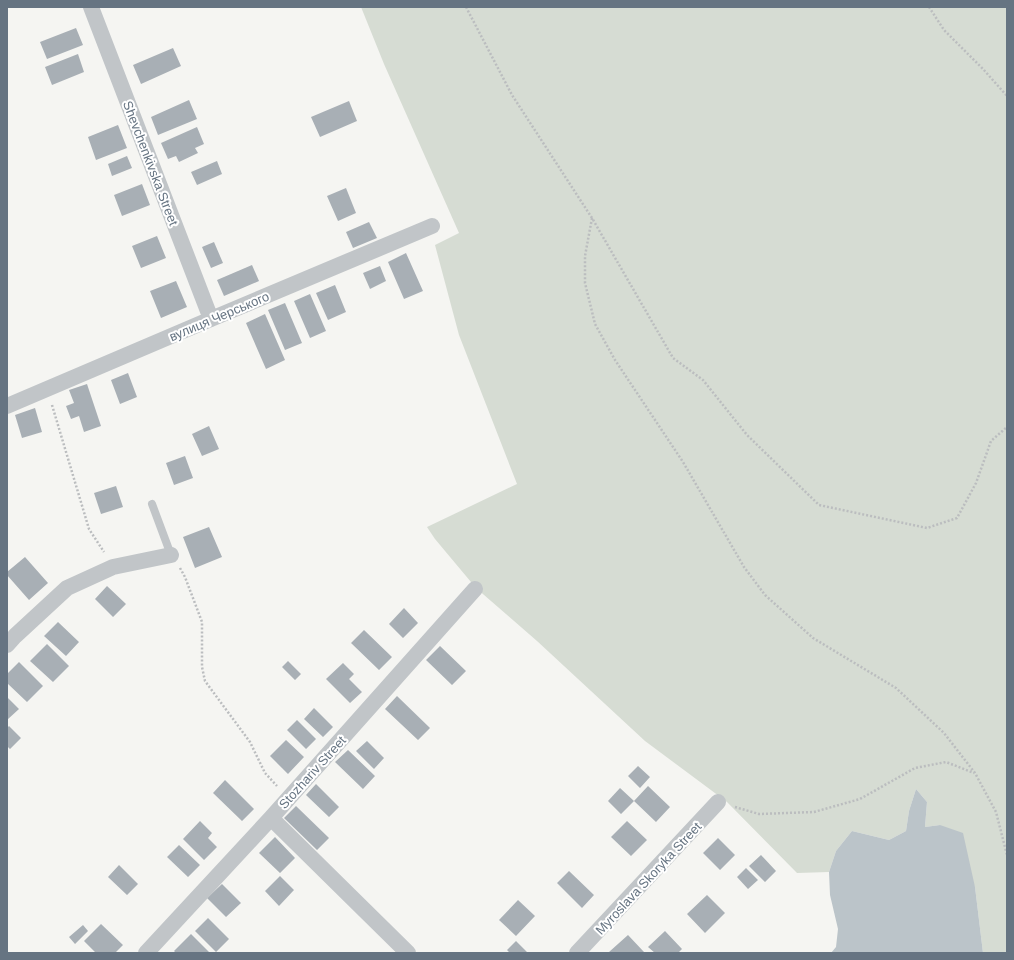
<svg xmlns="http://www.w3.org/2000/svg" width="1014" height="960" font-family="Arial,sans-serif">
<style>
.green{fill:#d6dcd3}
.water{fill:#bbc4c9}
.building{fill:#a8afb5}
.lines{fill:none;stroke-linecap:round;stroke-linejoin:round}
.path{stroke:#bbbdbf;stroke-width:2.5;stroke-dasharray:2 2;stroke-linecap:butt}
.lane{stroke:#c1c5c8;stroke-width:8}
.street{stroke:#c1c5c8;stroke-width:16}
.labels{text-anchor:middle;stroke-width:4;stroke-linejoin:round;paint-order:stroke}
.street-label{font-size:13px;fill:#667482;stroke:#fff}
</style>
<rect width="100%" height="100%" fill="#f5f5f2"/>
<path class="green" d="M361,7H1007V953H983L975,887L940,825L925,827L927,802L916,789L909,811L906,831L889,840L852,831L836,851L829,872L797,873L727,802L645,741L537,641L476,588L435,539L427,527L517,484L459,335L435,245L459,233L384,64Z"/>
<path class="water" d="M916,789L927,802L925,827L940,825L963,833L975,887L983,953H831L836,947L838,929L830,895L829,872L836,851L852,831L889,840L906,831L909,811Z"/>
<path class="building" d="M76,28L83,45L47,59L40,42Z
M173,48L181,66L141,84L133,65Z
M78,54L84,72L52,85L45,67Z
M189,100L197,119L158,135L151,117Z
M349,101L357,121L320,137L311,117Z
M118,125L127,148L96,160L88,137Z
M197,127L204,144L195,148L198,153L179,162L176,156L168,159L161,143Z
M127,156L132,168L112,176L108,164Z
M217,161L222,174L197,185L191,172Z
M142,184L150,205L122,216L114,195Z
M346,188L356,213L338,221L327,196Z
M369,222L377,238L353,248L346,232Z
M157,236L166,258L141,268L132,246Z
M214,242L223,263L211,268L202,247Z
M406,253L423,291L404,299L388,262Z
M252,265L259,281L224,296L217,280Z
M380,266L386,281L370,289L363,273Z
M176,281L187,307L161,318L150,291Z
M335,285L346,312L328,320L316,293Z
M310,294L326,331L310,338L294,301Z
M285,303L302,343L285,350L268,310Z
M265,314L285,360L266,369L246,323Z
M128,373L137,397L120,404L111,380Z
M87,384L101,426L84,432L79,416L71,419L66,406L74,403L69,390Z
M35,408L42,432L22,438L15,415Z
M209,426L219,449L202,456L192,434Z
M185,456L193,478L174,485L166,463Z
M116,486L123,507L101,514L94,493Z
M209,527L222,557L195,568L183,537Z
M25,557L48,583L29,600L7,575V572Z
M107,586L126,604L113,617L95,599Z
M404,608L418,623L403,638L389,624Z
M58,622L79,642L66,656L44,636Z
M364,630L392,657L379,670L351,643Z
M47,644L69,666L53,682L30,661Z
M440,646L466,671L452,685L426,660Z
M288,661L301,674L295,680L282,667Z
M19,662L43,686L27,702L7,683V674Z
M343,663L354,674L349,679L362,692L350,703L326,679Z
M397,696L430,728L418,740L385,709Z
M7,697L19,709L7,720Z
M314,708L333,727L323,737L304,719Z
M297,720L316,739L306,749L287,730Z
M9,726L21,738L10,749L7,746V728Z
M286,740L304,757L288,774L270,756Z
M367,741L384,758L374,769L356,751Z
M348,750L375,776L363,789L335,762Z
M638,766L650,777L640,788L628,776Z
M225,780L254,809L242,821L213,793Z
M316,784L339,807L329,817L306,795Z
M648,786L670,807L656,822L634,801Z
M620,788L634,801L621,814L608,801Z
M296,806L329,838L317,850L284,818Z
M200,821L212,833L208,838L217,847L204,860L183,839Z
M627,821L647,840L631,856L611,837Z
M275,837L295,858L280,873L259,853Z
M718,838L735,855L720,870L703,853Z
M179,845L200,865L188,877L167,857Z
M761,855L776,871L765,882L749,866Z
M119,865L138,884L127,895L108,877Z
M746,868L758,880L748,889L737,877Z
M569,871L594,895L582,908L557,883Z
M280,876L294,890L279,906L265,891Z
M222,884L241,903L226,917L207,898Z
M707,895L725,913L705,933L687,914Z
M518,900L535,916L516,936L499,920Z
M208,918L229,939L216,952L195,931Z
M101,924L123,945L115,953H96L84,941Z
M83,925L88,931L75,944L69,937Z
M665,931L682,949L678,953H655L648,947Z
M191,934L210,953H176L174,951Z
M628,935L644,952L643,953H611L609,952Z
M516,941L528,953H510L507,950Z"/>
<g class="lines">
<path class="path" d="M466,7L512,95L592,218L673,358L703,380L747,435L819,505L927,528L957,518L976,483L991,441L1007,427
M929,7L944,30L983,69L1007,96
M592,218L585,256V283L595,324L615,360L683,462L744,567L765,595L813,638L896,688L944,733L975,773L996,812L1007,855
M52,405L89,529L104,552
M180,568L185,577L202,622V667L205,681L250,742L265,773L277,786
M735,807L759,814L814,812L860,799L915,768L946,762L974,773"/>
<path class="lane" d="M152,504L171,555"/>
<path class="street" d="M91,7L211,319
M7,406L211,319L432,226
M7,645L15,636L67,588L113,567L171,555
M271,818L408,953
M146,953L271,818L475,589
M577,953L718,802"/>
</g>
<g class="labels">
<g class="street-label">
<text transform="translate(151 163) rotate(69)" y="5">Shevchenkivska Street</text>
<text transform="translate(219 316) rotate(-23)" y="5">вулиця Черського</text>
<text transform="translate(312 772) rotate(-48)" y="5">Stozhariv Street</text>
<text transform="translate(648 878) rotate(-47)" y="5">Myroslava Skoryka Street</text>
</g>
</g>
<rect width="1014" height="960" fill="none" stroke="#667482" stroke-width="16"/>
</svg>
